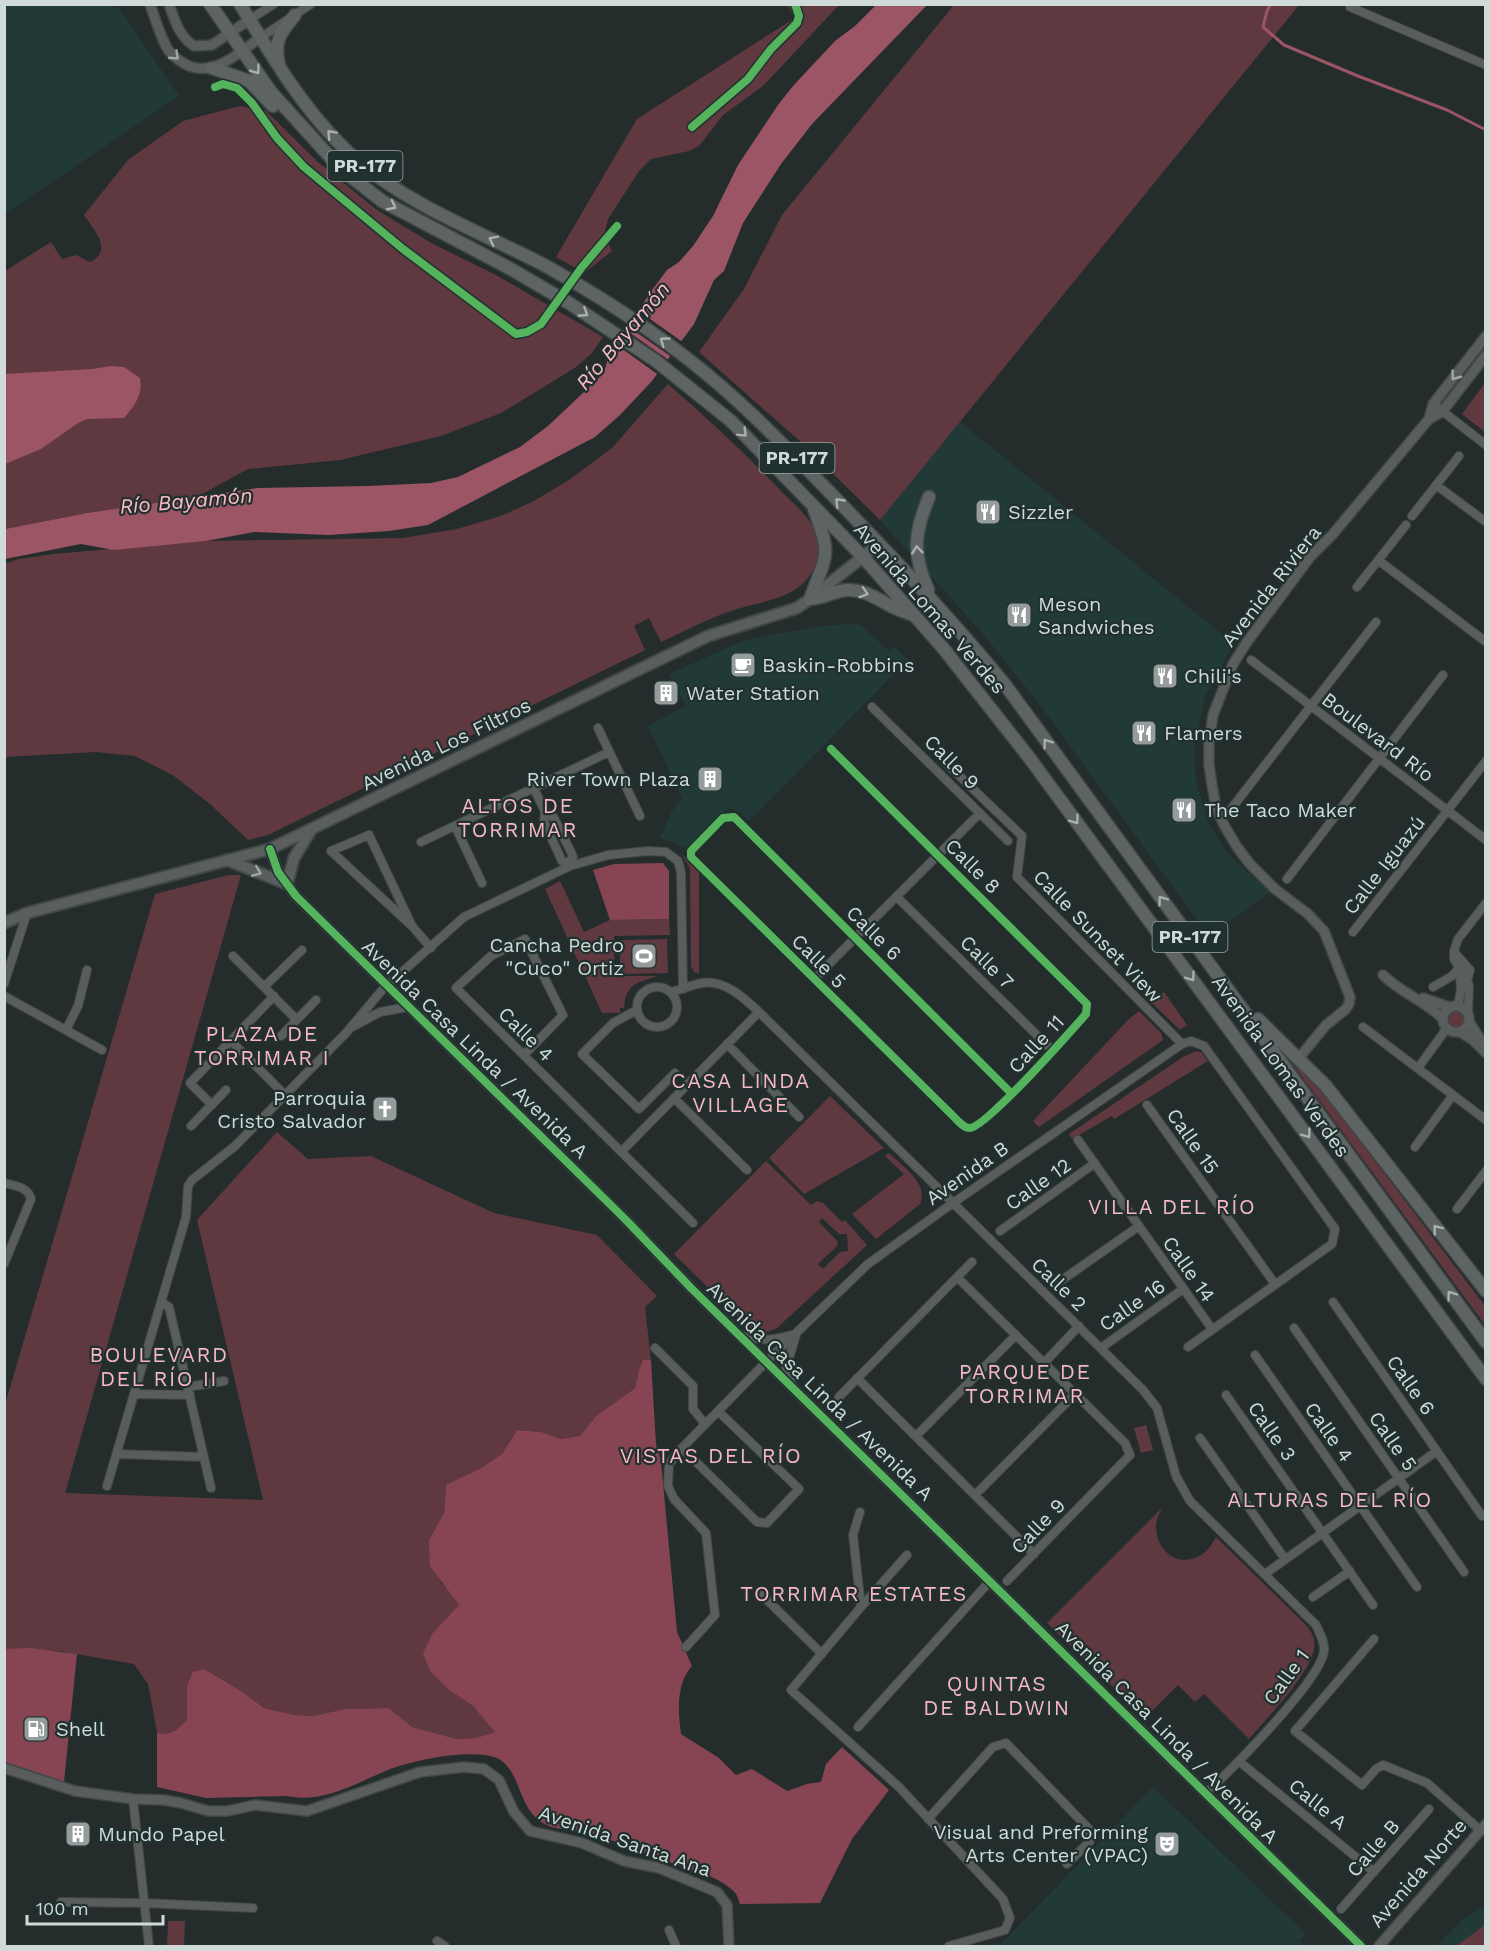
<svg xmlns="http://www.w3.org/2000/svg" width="1490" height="1951" font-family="'Work Sans',sans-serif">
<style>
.built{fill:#223a37}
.green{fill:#603940;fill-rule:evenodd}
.forest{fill:#874553}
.water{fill:#9c5564}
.pier{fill:#242d2c}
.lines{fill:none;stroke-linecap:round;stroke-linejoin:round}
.stream{stroke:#9c5564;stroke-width:3}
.minor-casing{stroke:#404847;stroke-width:10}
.tertiary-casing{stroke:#404847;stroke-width:12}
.secondary-casing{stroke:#404847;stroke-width:14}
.trunk-casing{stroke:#404847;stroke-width:15}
.minor{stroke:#595d5c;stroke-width:8}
.tertiary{stroke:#595d5c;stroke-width:9}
.secondary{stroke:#5a5f5e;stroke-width:10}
.trunk{stroke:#5e6464;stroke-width:12}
.cycleway-casing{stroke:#20312f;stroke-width:11}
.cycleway{stroke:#56b35d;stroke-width:8}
.oneway{stroke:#a0a8a6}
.oneway2{stroke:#a8b1af}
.oneway3{stroke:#a1a9a7}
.labels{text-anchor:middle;stroke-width:4.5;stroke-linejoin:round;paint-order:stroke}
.shield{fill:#20312f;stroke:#9ba7a5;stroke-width:1.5}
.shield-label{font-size:18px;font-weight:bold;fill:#d0dad8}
.poi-label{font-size:20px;fill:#d0dad8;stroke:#20312f;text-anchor:start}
.street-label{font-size:20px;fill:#d0dad8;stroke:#20312f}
.water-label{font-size:21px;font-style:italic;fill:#ffbac5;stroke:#20312f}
.neighbourhood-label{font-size:21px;letter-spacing:1.5px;fill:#fab6c1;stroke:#20312f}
</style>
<rect width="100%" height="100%" fill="#242d2c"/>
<path class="built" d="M5,4L117,5L179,96L5,214Z
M959,421L1234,644L1205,697L1195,744L1194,759L1197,785L1208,822L1219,840L1231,857L1270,892L1209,936L1040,705L980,630L880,520Z
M844,624L861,625L888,650L895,647L908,660L749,821L739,812L733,809H729L715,819L686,848L660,837L671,813L682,798L648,726L686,706L669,674L745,640L815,627Z
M1153,1787L1306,1934L1299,1941L1305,1946H986L1002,1943Z
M1485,1906V1946H1437L1464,1919Z"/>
<path class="green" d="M787,5H839L763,86L723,115L699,146L689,151L651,159L639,171L608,219L604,235L612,251L584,273L556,257L637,119L795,18Z
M954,5H1299L880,520L802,443L699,352L744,289L782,215Z
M240,106L265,110L318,162L377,210L433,244L494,274L603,337L591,354L576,367L552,382L501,413L441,436L340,460L248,469L197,497L87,513L5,529V271L51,242L62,259L76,255L90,262C114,251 94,230 84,215L128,160L183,121Z
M1485,383V432L1462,414Z
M668,384C707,418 745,453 781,491C793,503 810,517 816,533C823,552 816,574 800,586C779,602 752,603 728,612C705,620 683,632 661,642L649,618L634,626L645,650L268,835L248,840L210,804L174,776L135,756L96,752L5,757L4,564L19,559L53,554L206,541L403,538L457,529L501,516L532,502L569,480L612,448Z
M681,853L699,872V973L694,972L691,966L690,869Z
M229,875H241L65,1493L263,1500L197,1220L277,1132L308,1159L371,1156L494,1213L597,1235L657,1296L645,1307L651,1360L643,1361L639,1370L635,1388L596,1416L580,1436L561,1439L541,1432L517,1430L502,1454L481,1468L446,1486L444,1513L429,1540L441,1582L450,1591L459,1605L449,1690L473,1706L496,1732L476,1738L457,1739L412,1727L389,1708L345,1709L313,1716L294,1715L264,1708L244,1693L187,1686L188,1720C178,1729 171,1737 157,1732L148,1684L134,1664L59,1651L5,1649L4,1408L155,894Z
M560,881L584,932L610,920L669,919L670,935L614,936V976H657C637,983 626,983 624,1008H620V1013H602L545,889Z
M667,939L668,973L620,974V940Z
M1164,992L1187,1025L1180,1030L1151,1002Z
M1447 1019a9 9 0 1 1 18 0a9 9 0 1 1-18 0Z
M1139,1011L1161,1033L1163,1040L1039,1127L1033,1121L1129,1019Z
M1196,1051L1201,1052L1208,1061L1114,1119L1112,1116L1072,1139L1069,1134L1183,1057Z
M1288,1058L1322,1091L1485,1306V1325Z
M830,1096L884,1148L804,1194L769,1158Z
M889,1153C903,1167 929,1183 920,1204L876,1239L852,1214L904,1174L885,1156Z
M766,1161L811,1205L817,1201L823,1203L842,1222L845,1220L867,1245L777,1328C764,1335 755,1333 745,1324L674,1254ZM822,1218L839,1234H847L848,1251L840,1252L823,1269L818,1264L837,1246L838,1242L819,1222Z
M1146,1425L1153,1450L1141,1453L1134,1428Z
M1164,1506C1142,1533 1170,1574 1201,1555C1208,1551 1212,1544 1216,1537L1304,1623C1312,1631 1317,1641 1313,1653C1305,1679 1267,1718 1249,1739L1204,1694L1195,1702L1178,1685L1145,1718L1047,1623Z
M168,1921H185L184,1946H167Z
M1485,1925V1946H1456Z"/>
<path class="forest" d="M663,863L669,871V919L610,920L593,870L614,864Z
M643,1360H651L656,1444L661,1462L677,1632L692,1666C676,1683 678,1712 681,1734L719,1758L736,1775L752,1769L787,1791L807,1784L821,1782L826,1764L842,1747L889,1790L852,1839L820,1903L740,1904C738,1898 737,1893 731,1889C718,1877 698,1872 682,1867C652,1856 622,1843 592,1834C580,1830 568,1830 556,1828C510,1818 528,1759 485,1755C457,1752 426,1758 399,1766C362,1778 328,1805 287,1796L206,1798L157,1787V1732C171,1737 178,1729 187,1720V1686L193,1672L204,1669L244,1693L264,1708L294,1715L313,1716L345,1709L389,1708L412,1727L457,1739L476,1738L495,1732L473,1706L449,1690L431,1672L423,1654L432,1634L459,1605L430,1566L429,1540L444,1513L446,1485L481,1468L502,1454L517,1430L541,1432L561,1439L580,1436L596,1416L635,1388L639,1370Z
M30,1648L77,1654L64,1782L5,1762V1649Z"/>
<path class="water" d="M876,5H927L812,124L781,164L743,223L724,271L714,280L694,324L652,381L620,415L595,437L428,525L389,531L328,535L254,532L206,541L114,550L81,544L5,559V529L87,513L257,488L368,486L431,483L458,477L520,447L548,426L604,373L609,355L650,293L667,270L679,262L693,246L713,216L738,165L778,105L793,86L835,41L855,26Z
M111,366L124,367L140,378C143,395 135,405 124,418L87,419L78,423L41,449L5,464V374L92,369Z"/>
<path class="pier" d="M636,309L684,343L673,358L626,325Z
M623,328L670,361L660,376L614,343Z"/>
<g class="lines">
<path class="stream" d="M1271,4L1267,11L1263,27L1284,45L1358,76L1447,110L1486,130"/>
<g class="minor-casing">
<path id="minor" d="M1351,4L1350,7L1486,65
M249,20L274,4
M260,38L311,4
M1433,404L1486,445
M1436,485L1486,522
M1412,516L1459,456
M1378,560L1486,642
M1357,587L1406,525
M1251,660L1486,840
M872,707L1008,841
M598,728L640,816
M831,749L1087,1004L1086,1014C1071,1031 986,1127 970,1128C962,1128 954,1116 948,1111L691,857V851L723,818L734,817L1012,1094
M947,764L1022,836L1017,877L1182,1044
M534,789L545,811L554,818L571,852L573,857L568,863
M1231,809L1376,622
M545,811L544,822L562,861L568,863L570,866
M455,826L482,883
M421,842L609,752
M1287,879L1443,675
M897,897L1053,1051
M412,926L331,851L369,835L412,926L431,948
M1353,932L1486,761
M1455,953L1470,970L1467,981
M233,956L296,1019
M814,979L980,813
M4,984L27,913
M637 1007a20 20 0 1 1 40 0a20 20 0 1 1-40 0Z
M264,987L302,950
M1433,987L1452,976L1459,968
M670,992C681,990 691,985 702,983C724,979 744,998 759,1012L1143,1390L1157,1408L1176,1476L1190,1501L1316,1625C1320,1634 1325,1642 1324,1651C1321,1680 1229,1772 1205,1794
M4,996L102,1050
M1458,1006L1461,989L1459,968
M637,1010L613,1023L582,1054L639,1109L675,1073
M1468,1014L1469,985L1454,959V951L1458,939L1486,903
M354,1026L380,1012L408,1007
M1363,1027L1486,1120
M66,1030L78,1006L87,970
M281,1036L316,1000
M231,1041L285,1095
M727,1044L799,1117
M524,1055L563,1015L525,939L491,956L456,988L693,1223
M1418,1068L1447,1028
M674,1098L747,1170
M212,1105L190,1083L274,996
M1147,1105L1275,1284
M191,1126L226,1090
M1078,1140L1212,1329
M1415,1147L1453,1095
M621,1152L759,1012
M4,1183C16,1186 28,1187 31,1199L4,1264
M1457,1209L1486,1171
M1000,1231L1095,1163
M957,1277L1125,1443L1130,1455L1007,1581
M1055,1285L1139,1226
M161,1302L169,1307L211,1488
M1333,1302L1482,1516
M1294,1328L1464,1572
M740,1335C760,1342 775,1340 795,1334
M655,1348L693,1386V1409L705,1424
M1101,1348L1183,1289
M1255,1355L1417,1587
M1044,1363L1079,1326
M857,1378L1034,1554
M792,1386L786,1368L796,1335
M188,1387L224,1381
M134,1394L190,1395
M1226,1395L1373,1605
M839,1397L972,1262
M916,1436L1016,1335
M1200,1438L1285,1559
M682,1448L757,1522L767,1523L799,1489L718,1411
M117,1454L204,1457
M107,1486L186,1217L188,1186L192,1180L235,1146L346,1033L383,989L464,917L570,866L608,855L648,851L666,852L678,861L681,872L683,989
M975,1495L1075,1394
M860,1512L853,1535L861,1607
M907,1555L861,1607L791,1690L899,1787L1003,1899L1010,1918L1005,1930L949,1946
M1265,1574L1437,1451
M760,1593L822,1654
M1313,1597L1350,1571
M1374,1639L1295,1731L1362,1785L1376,1769L1383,1765L1427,1783L1480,1830
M686,1647L715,1615L706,1533L674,1499L668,1486L669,1464L682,1448L767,1361L868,1264L953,1203L1182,1044L1191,1041L1204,1046L1335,1229L1332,1244L1188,1347
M858,1727L990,1581
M1240,1762L1374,1872
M133,1799L149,1946
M928,1819L993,1747L1006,1743L1090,1830V1841L1067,1864
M61,1902L144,1903L253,1908
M1341,1909L1429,1809
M669,1930L676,1946
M437,1941L445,1946"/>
</g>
<g class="tertiary-casing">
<path id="tertiary" d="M150,4C155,19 160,35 167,48C171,55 178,60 185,64C213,79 238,53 260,38
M169,4C175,21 179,36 194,46L212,45L249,20
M1429,419L1442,412L1486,355
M270,849L278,872L296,896L625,1219L692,1289L1361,1946
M1383,975C1401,993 1425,1001 1442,1018
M1423,998L1449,1007
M1443 1019a13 13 0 1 1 26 0a13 13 0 1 1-26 0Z
M1469,1022L1484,1045
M1460,1032L1472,1039L1486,1053
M1299,1058L1326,1025L1346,1009L1349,1004L1350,997L1324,931L1308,914L1275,889L1250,864L1237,847L1224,825L1216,807L1212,785L1209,765V742L1213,715L1233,664L1247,642L1310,557L1333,534L1429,419L1433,404L1486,336
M4,1768L75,1791L133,1799L164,1800L181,1803L208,1811H227L255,1805L307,1811L420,1772L464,1767L484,1769L499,1780L514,1812L530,1831L582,1843L624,1861L659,1868L717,1892L727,1905L729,1946
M1379,1946L1486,1824"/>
</g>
<g class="secondary-casing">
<path id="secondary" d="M227,860L287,884L294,858L311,830
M4,923L27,913L270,849L708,636L797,608L810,599L879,544"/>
</g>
<g class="trunk-casing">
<path id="trunk" d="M210,4L271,92L341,169L382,201L509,268L569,303L656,361L731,421L863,557L943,648L1028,756L1486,1379
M240,4C274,60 309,119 359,162C414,208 483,233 546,266C585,288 624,312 661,339C728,386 784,445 841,504C898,563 954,622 1006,686L1486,1342
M279,64C273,41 281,32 295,15
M212,68L249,81L273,106
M814,509C832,557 827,553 810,599C824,598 834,591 847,590C864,589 877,599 891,606C898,610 906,612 913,615
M928,590C912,553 914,533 929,497
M1258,1019L1326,1086L1486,1291"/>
</g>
<use href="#minor" class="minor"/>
<use href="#tertiary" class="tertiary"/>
<use href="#secondary" class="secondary"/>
<use href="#trunk" class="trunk"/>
<g class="cycleway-casing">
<path id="cycleway" d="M215,87L223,84L237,88L252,103L277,138L304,167L403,249L516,334L527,332L541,324L582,267L617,226
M692,127L748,79L771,49L797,23L799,16L795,4
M831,749L1087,1004L1086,1014C1071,1031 986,1127 970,1128C962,1128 954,1116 948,1111L691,857V851L723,818L734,817L1012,1094
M270,849L278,872L296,896L625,1219L692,1289L1361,1946"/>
</g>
<use href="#cycleway" class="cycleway"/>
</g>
<defs><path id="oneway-chevron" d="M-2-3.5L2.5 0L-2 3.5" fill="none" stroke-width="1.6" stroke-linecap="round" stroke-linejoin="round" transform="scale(1.5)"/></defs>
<g class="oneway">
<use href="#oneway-chevron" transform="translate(175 56) rotate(43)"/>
<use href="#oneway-chevron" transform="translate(1455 376) rotate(127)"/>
</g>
<g class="oneway2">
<use href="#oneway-chevron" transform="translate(256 70) rotate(54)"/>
<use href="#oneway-chevron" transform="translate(331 134) rotate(-133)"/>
<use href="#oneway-chevron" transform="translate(392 206) rotate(28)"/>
<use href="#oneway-chevron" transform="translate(493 240) rotate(-153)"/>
<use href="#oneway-chevron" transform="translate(584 313) rotate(33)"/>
<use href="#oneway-chevron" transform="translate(664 341) rotate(-144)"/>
<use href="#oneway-chevron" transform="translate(743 433) rotate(45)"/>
<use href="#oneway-chevron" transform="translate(839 502) rotate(-134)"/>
<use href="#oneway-chevron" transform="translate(917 550) rotate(-96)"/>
<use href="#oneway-chevron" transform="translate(864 593) rotate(18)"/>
<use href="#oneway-chevron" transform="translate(1047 743) rotate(-126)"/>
<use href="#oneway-chevron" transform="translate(1075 820) rotate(54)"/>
<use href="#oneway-chevron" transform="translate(1162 900) rotate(-126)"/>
<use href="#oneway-chevron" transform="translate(1191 977) rotate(54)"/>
<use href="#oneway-chevron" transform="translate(1307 1134) rotate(54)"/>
<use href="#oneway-chevron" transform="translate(1437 1229) rotate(-128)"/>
<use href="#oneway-chevron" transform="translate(1451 1295) rotate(-126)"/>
</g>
<use class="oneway3" href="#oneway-chevron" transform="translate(257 872) rotate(22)"/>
<defs>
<g id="restaurant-square" transform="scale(1.35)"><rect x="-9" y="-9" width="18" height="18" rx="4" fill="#949d9c" stroke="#20312f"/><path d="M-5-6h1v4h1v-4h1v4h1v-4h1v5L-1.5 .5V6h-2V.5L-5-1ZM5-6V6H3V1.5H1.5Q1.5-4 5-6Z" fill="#fff"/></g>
<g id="cafe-square" transform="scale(1.35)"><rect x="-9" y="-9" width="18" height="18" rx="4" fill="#949d9c" stroke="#20312f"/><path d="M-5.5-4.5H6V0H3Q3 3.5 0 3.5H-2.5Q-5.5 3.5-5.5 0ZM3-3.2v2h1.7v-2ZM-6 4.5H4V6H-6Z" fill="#fff"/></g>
<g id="building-square" transform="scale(1.35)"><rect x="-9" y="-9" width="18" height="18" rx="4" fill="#949d9c" stroke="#20312f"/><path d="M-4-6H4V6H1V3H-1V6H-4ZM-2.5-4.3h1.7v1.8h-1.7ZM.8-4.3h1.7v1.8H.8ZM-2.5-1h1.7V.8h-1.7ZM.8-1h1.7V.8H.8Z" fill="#fff"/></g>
<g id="stadium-square" transform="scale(1.35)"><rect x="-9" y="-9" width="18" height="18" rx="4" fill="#949d9c" stroke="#20312f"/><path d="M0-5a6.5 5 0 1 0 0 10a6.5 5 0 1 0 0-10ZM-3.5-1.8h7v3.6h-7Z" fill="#fff"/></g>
<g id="church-square" transform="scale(1.35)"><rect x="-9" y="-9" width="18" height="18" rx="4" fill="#949d9c" stroke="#20312f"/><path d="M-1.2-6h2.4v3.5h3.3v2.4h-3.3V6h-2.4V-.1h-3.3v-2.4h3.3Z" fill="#fff"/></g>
<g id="fuel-square" transform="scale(1.35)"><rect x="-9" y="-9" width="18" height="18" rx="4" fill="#949d9c" stroke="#20312f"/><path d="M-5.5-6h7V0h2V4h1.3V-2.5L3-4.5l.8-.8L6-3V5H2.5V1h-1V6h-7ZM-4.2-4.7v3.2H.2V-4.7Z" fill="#fff"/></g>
<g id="theatre-square" transform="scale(1.35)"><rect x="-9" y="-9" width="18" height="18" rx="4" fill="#949d9c" stroke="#20312f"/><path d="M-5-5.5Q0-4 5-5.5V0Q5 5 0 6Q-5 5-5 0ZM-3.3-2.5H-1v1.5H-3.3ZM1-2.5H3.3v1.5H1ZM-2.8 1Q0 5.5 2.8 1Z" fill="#fff"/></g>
</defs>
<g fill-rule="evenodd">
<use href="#restaurant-square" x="988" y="512"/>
<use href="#restaurant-square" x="1019" y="615"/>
<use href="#cafe-square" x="743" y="665"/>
<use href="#restaurant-square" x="1165" y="676"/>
<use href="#building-square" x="666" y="693"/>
<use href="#restaurant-square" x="1144" y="733"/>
<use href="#building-square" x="710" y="779"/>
<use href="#restaurant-square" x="1184" y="810"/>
<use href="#stadium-square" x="644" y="956"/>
<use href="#church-square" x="385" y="1109"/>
<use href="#fuel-square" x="36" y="1729"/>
<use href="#building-square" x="78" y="1834"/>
<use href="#theatre-square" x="1167" y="1844"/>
</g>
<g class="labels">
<g class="shield">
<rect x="327.5" y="151" width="75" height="30" rx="4.5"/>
<rect x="759.5" y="443" width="75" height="30" rx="4.5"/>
<rect x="1152.5" y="922" width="75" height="30" rx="4.5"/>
</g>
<g class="shield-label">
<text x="365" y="172">PR-177</text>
<text x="797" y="464">PR-177</text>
<text x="1190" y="943">PR-177</text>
</g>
<g class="poi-label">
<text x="1008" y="519">Sizzler</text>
<text x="1038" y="611">Meson<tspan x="1038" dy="23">Sandwiches</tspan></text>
<text x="762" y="672">Baskin-Robbins</text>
<text x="1184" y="683">Chili's</text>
<text x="686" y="700">Water Station</text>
<text x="1164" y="740">Flamers</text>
<text x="690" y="786" text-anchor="end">River Town Plaza</text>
<text x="1204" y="817">The Taco Maker</text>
<text x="624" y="952" text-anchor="end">Cancha Pedro<tspan x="624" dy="23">"Cuco" Ortiz</tspan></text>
<text x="366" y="1105" text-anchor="end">Parroquia<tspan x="366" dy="23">Cristo Salvador</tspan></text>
<text x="56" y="1736">Shell</text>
<text x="1148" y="1839" text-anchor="end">Visual and Preforming<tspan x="1148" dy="23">Arts Center (VPAC)</tspan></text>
<text x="98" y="1841">Mundo Papel</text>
</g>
<g class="street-label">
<text transform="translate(1271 586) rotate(-52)" y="7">Avenida Riviera</text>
<text transform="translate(930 608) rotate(49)" y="7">Avenida Lomas Verdes</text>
<text transform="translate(1378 737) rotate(37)" y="7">Boulevard Río</text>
<text transform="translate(446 744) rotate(-26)" y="7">Avenida Los Filtros</text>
<text transform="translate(952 762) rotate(45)" y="7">Calle 9</text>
<text transform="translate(1384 865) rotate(-52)" y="7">Calle Iguazú</text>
<text transform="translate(973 866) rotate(45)" y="7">Calle 8</text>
<text transform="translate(874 933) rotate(45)" y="7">Calle 6</text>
<text transform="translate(1098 936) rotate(46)" y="7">Calle Sunset View</text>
<text transform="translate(819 961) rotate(45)" y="7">Calle 5</text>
<text transform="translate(987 962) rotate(45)" y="7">Calle 7</text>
<text transform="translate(526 1034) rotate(45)" y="7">Calle 4</text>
<text transform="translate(1036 1044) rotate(-47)" y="7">Calle 11</text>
<text transform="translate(475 1049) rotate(44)" y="7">Avenida Casa Linda / Avenida A</text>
<text transform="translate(1281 1066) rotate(54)" y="7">Avenida Lomas Verdes</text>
<text transform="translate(1193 1141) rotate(55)" y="7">Calle 15</text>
<text transform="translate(967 1173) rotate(-35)" y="7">Avenida B</text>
<text transform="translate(1038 1184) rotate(-35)" y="7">Calle 12</text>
<text transform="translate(1189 1269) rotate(55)" y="7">Calle 14</text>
<text transform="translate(1059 1284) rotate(44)" y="7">Calle 2</text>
<text transform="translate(1132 1305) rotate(-35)" y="7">Calle 16</text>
<text transform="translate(1411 1385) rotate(55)" y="7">Calle 6</text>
<text transform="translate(820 1391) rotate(44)" y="7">Avenida Casa Linda / Avenida A</text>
<text transform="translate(1272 1431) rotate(55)" y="7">Calle 3</text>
<text transform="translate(1329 1432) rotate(55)" y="7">Calle 4</text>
<text transform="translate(1393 1441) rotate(55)" y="7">Calle 5</text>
<text transform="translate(1038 1526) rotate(-46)" y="7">Calle 9</text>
<text transform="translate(1286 1677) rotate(-54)" y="7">Calle 1</text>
<text transform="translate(1167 1732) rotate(45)" y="7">Avenida Casa Linda / Avenida A</text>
<text transform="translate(1318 1804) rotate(39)" y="7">Calle A</text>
<text transform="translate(625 1841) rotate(19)" y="7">Avenida Santa Ana</text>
<text transform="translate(1373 1848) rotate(-49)" y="7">Calle B</text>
<text transform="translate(1418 1873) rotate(-49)" y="7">Avenida Norte</text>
</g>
<g class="water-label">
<text transform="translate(623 336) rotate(-50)" y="7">Río Bayamón</text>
<text transform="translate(186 501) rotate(-5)" y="7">Río Bayamón</text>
</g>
<g class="neighbourhood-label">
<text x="518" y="813">ALTOS DE<tspan x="518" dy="24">TORRIMAR</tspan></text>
<text x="262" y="1041">PLAZA DE<tspan x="262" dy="24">TORRIMAR I</tspan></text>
<text x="741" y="1088">CASA LINDA<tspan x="741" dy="24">VILLAGE</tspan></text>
<text x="1172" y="1214">VILLA DEL RÍO</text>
<text x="159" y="1362">BOULEVARD<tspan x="159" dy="24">DEL RÍO II</tspan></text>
<text x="1025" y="1379">PARQUE DE<tspan x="1025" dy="24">TORRIMAR</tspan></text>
<text x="711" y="1463">VISTAS DEL RÍO</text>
<text x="1330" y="1507">ALTURAS DEL RÍO</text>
<text x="854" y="1601">TORRIMAR ESTATES</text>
<text x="997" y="1691">QUINTAS<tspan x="997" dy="24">DE BALDWIN</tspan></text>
</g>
</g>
<rect width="1490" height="1951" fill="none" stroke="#d0dad8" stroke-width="12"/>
<path d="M27 1915v9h136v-9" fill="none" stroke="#d0dad8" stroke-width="3"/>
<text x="36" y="1915" font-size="18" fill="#d0dad8" stroke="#20312f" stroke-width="4.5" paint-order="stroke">100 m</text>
</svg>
